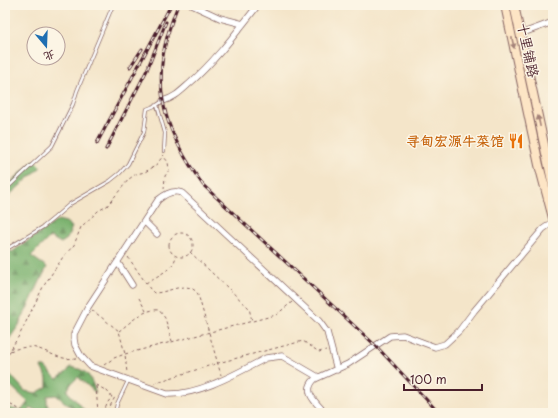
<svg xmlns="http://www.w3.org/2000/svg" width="558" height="418" font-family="'Playpen Sans','LXGW WenKai TC',sans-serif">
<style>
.forest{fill:url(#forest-firs);stroke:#63684e}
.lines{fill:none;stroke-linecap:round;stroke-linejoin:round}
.lane-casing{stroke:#866462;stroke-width:4}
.street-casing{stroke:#866462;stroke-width:7}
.secondary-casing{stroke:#866462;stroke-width:10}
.path{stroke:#866462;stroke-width:1;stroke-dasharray:3 3;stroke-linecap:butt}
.lane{stroke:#fff;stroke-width:2.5}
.street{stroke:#fff;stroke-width:5.5}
.secondary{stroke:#fde5c5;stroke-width:8}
.rail-casing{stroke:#4a1f2b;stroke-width:3}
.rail{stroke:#fcf5e5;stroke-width:1.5;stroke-dasharray:4.5;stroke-linecap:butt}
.oneway{fill:#a48278}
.labels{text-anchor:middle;stroke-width:3;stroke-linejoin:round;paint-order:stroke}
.street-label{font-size:14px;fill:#4a1f2b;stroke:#fcf5e5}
.food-label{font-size:14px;font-weight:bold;fill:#c56008;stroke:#fcf5e5;text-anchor:end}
</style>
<defs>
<pattern id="forest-firs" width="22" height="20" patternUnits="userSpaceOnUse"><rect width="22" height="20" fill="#7cb270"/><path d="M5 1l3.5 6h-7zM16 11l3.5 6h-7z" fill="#68905c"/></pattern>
</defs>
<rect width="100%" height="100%" fill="#fcf5e5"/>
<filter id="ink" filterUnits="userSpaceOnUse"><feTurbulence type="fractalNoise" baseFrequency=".025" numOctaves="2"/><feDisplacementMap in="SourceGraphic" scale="8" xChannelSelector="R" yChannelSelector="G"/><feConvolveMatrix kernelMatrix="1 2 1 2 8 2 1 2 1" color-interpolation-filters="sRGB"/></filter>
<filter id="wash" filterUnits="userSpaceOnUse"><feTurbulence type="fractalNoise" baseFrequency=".012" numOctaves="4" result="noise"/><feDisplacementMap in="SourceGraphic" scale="16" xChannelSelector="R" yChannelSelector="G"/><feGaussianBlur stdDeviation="0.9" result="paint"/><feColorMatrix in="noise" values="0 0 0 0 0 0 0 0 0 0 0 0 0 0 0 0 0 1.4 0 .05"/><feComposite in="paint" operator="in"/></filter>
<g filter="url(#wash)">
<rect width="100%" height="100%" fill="#f4e5c9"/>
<path class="forest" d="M34,160L41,167L5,199V188Z
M58,220L66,222L72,227L67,239L61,243L50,237L31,256L47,267L19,325L5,345V249L12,252Z
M41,367H45L57,379L68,371L70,367C89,370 90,376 96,393L78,377L71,384L67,391L87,413H78L56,395L47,396V405L57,413H42L31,408L28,413H5V407L21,411L28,402L10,385L5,374L7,371L25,391L36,393L47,387V378Z"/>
</g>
<g filter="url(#ink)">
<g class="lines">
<g class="lane-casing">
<path id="lane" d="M163,101L157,105L165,133L164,151
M5,190L52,146L73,104L77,91L113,5
M5,250L43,227L54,218L70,204L110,181L120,173L128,164L144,132L147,109L157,105
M115,413L117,404L128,381"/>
</g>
<g class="street-casing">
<path id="street" d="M192,5L220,18L243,24
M520,34L553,22
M163,101C174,98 180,92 189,84C215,61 236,33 258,5
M145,222L157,234
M118,263L132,285
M318,377L282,356L266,358C239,372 198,396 167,394L90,366L81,356L75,345L74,339V334L88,307L158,200C165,194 173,189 182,193L319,321L327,332L337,370
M325,413C317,403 301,392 315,379L348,364L390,336L403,335L435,347L445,344L459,331L474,311L543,229L553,222"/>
</g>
<g class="secondary-casing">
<path id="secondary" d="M505,5L539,165L553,218
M514,5L553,186"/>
</g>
<path class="path" d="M5,7L15,5
M164,189L165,176L169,170L168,162L164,157
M169 245a12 12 0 1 1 24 0a12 12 0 1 1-24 0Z
M190,252L249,308L252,321
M128,257L150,289L154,293C169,293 188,279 198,294L221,375
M146,283C156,276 174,270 176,256
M139,298L146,311
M92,310L119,331L125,354L127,373
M119,331C130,323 144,308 159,310L165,318L172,341
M10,351C18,348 27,346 36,348C50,352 60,361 76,358
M5,359L20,334L43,287L63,257L74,245L81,227L98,211L107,206L129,179L136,174L145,172L155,166L164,155
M104,365L114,358L125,354L276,315L292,302
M154,383L218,363L303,341L319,352L326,350
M96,385L107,391L112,397L108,402L105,409
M96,386L98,413
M5,402L27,413
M104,413L105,409L108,410L115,397"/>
<use href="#lane" class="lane"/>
<use href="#street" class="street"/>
<use href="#secondary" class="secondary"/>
<g class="rail-casing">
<path id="rail" d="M178,5C174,15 170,26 167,37C151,96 169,137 203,185L376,346L439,413
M130,67L142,49
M97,143L171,5
M106,149L147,70L166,22"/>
</g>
<use href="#rail" class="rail"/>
</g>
<defs><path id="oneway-solid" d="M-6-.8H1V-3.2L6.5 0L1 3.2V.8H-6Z"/></defs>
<g class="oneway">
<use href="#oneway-solid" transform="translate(513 43) rotate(78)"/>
<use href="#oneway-solid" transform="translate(539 121) rotate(-102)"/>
</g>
</g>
<defs>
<g id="restaurant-bare" transform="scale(1.2)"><path d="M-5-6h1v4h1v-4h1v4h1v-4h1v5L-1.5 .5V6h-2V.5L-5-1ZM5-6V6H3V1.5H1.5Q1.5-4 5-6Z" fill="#e8710a" stroke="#fcf5e5" stroke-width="2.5" paint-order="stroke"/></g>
</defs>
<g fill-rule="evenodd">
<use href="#restaurant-bare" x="516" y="141"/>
</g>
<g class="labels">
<g class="street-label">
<text transform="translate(528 50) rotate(78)" y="5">十里铺路</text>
</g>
<g class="food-label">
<text x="504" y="146">寻甸宏源牛菜馆</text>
</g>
</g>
<rect width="558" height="418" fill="none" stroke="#fcf5e5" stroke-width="20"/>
<g transform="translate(46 46) rotate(161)"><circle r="19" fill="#fcf5e5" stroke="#b59f9b"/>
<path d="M0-3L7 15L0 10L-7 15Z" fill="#1f6fb2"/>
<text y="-6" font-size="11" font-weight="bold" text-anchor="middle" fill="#4a1f2b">北</text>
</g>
<path d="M404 384v6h78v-6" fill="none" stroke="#4a1f2b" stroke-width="2"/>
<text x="410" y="384" font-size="12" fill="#4a1f2b" stroke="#fcf5e5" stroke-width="3" paint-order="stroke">100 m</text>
</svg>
